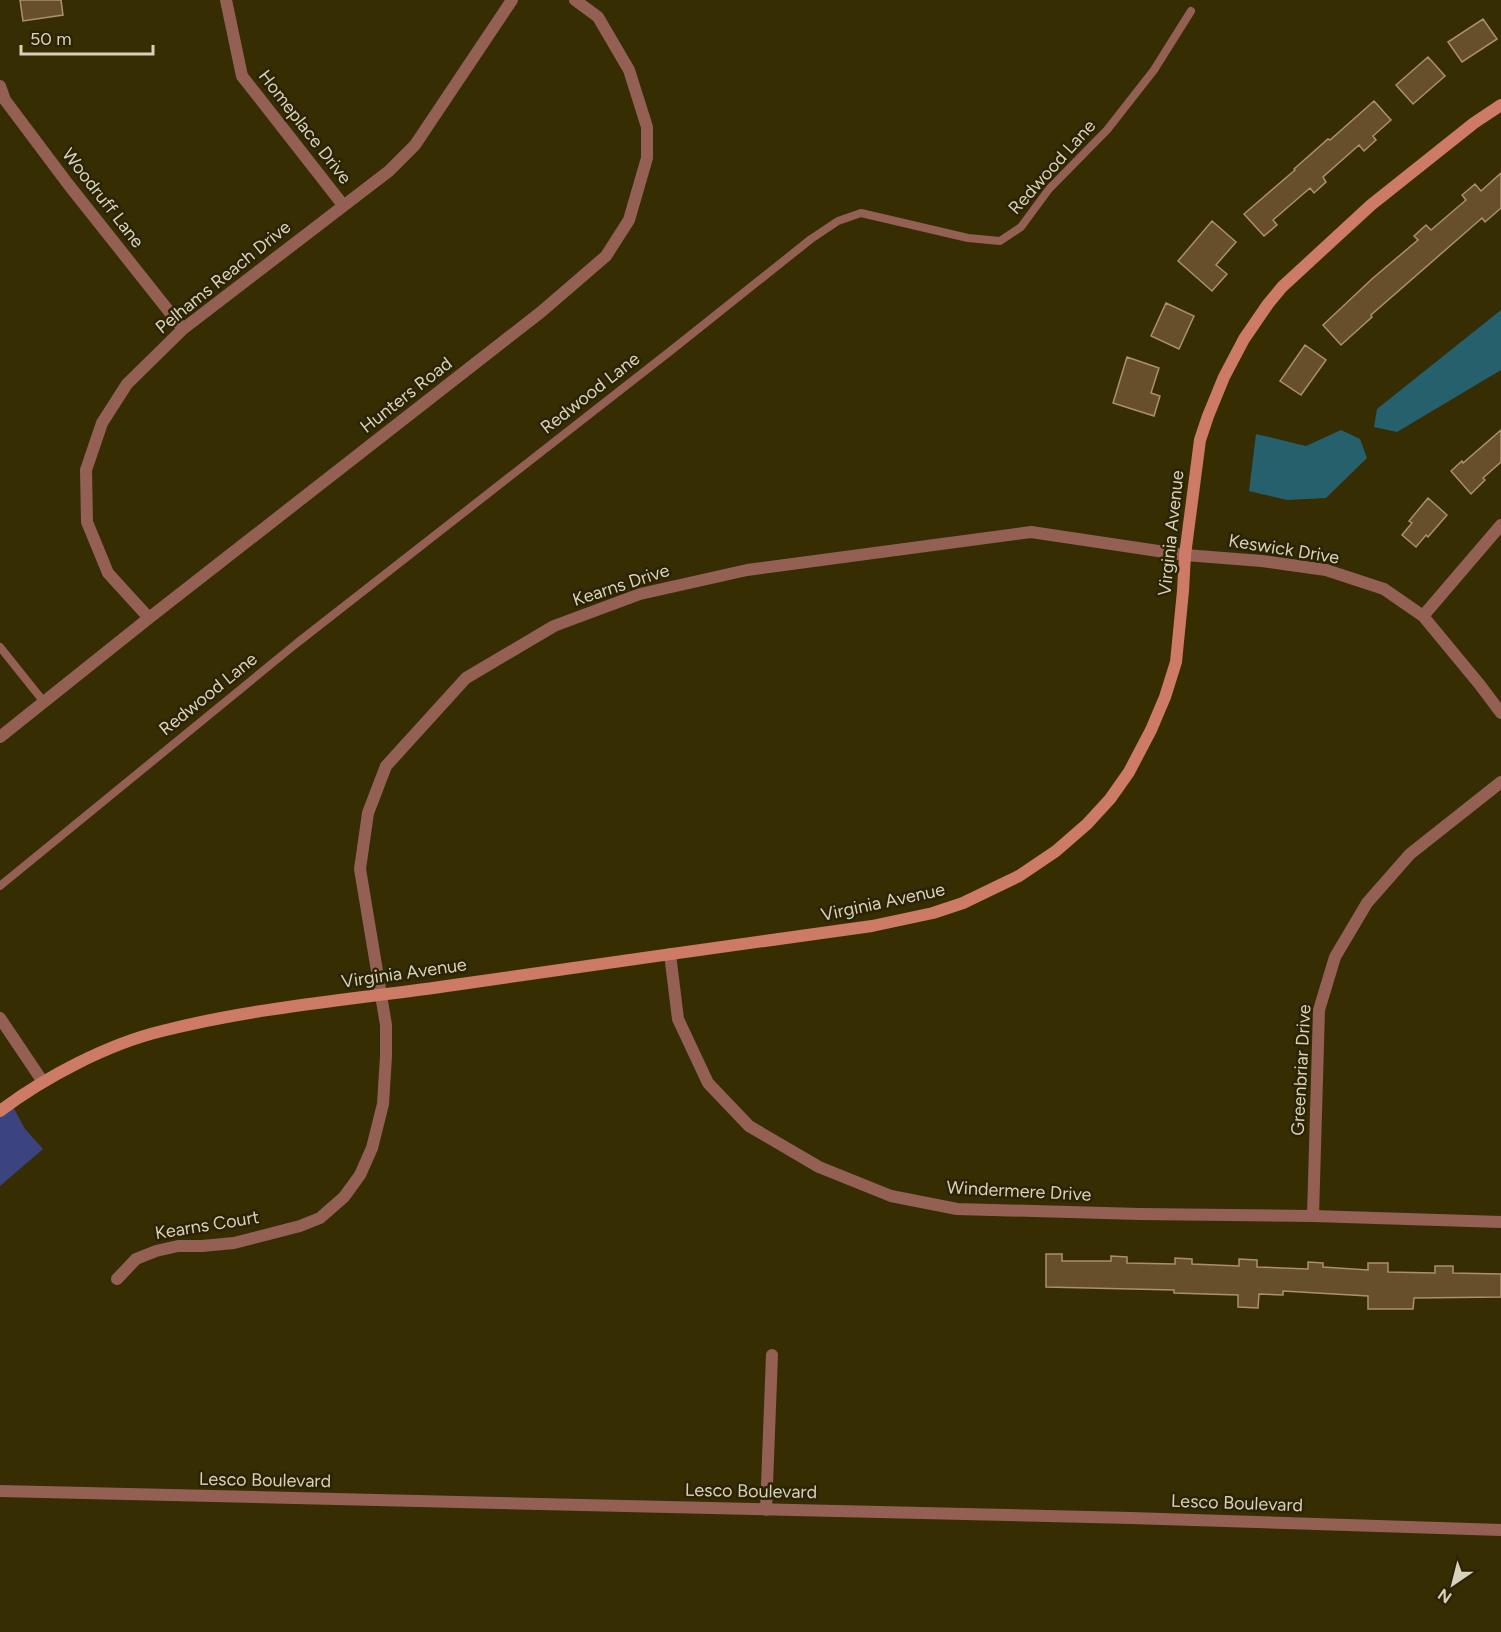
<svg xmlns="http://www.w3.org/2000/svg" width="1501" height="1632" font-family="Figtree,sans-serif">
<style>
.green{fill:#3c447f}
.water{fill:#26606d}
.building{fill:#674f2c;stroke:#ab906c;stroke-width:1.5}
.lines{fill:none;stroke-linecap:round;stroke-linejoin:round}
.lane{stroke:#946053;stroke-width:8}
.street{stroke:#946053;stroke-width:12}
.secondary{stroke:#cd7b67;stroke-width:12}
.labels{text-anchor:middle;stroke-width:5;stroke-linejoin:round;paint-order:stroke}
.street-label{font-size:18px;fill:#d7d2bc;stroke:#2b2304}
</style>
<rect width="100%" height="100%" fill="#372d02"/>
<path class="green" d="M13,1107L25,1129L43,1149L0,1186V1116Z"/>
<path class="water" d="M1501,310V370L1397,432L1374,427L1377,409Z
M1341,430L1360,439L1367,458L1326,498L1287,500L1249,491L1256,434L1306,446Z"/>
<path class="building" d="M20,0H61L63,15L23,21Z
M1483,19L1497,39L1462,62L1448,42Z
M1428,57L1445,76L1413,104L1396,85Z
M1374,101L1391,120L1373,136L1376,140L1364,151L1359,145L1323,177L1326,182L1314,193L1310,188L1273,220L1277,225L1264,236L1244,214L1295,170L1294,169L1328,139L1330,140Z
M1501,173V208L1485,222L1482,218L1371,315L1372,317L1341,345L1323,325L1373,278L1418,240L1414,236L1426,225L1431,230L1466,200L1462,195L1475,184L1481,191Z
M1212,221L1236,242L1216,265L1227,274L1212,291L1178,261Z
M1166,303L1194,316L1179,349L1151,336Z
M1305,345L1326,360L1301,395L1280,381Z
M1127,357L1159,368L1151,393L1160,396L1154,416L1113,403Z
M1501,430V462L1483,478L1485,480L1471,494L1451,471L1462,461L1463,463Z
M1428,498L1447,515L1428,537L1426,535L1416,547L1402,535L1412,523L1409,521Z
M1046,1254H1062V1261H1111V1256L1127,1257V1263L1175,1264V1258L1192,1259V1264L1239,1266V1259L1257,1260V1267L1308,1269V1262L1323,1263V1267L1368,1270V1263H1388V1272L1435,1273V1266H1453V1273L1501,1274V1297L1414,1298L1413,1309H1368V1296L1283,1291V1295L1259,1294L1258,1308L1238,1307V1295L1174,1293V1290L1046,1287Z"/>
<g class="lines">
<path class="lane" d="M0,647L44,702
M0,886L297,643L673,349L811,239L838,221L861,213L968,238L1000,241L1021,227L1049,189L1107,130L1154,70L1191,11"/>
<path class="street" d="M226,0L242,76L343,205
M0,86L5,100L68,184L183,329
M1423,616L1501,525
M149,618L108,573L87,522L86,470L102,423L127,384L183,329L389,171L415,145L512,0
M0,737L149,618L541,312L606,256L629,220L647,158V127L629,70L598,17L575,0
M670,954L678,1019L708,1083L749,1126L819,1167L891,1196L957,1209L1140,1214L1313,1216L1501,1222
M0,1018L43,1082
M1313,1216L1319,1010L1335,957L1367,903L1410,854L1501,782
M117,1279L136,1259L156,1251L178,1246H202L234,1243L300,1226L320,1218L344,1197L360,1175L372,1148L383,1104L386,1056V1025L360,869L368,813L386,766L466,678L554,626L640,594L747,570L1031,532L1185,555L1262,561L1326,570L1384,589L1423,616L1480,685L1501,713
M0,1491L1131,1518L1501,1530
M766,1510L772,1355"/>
<path class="secondary" d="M0,1111C45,1077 108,1044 162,1031C256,1007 358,999 454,985C593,965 733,945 872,926L933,913L963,903L1019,876L1056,851L1087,824L1110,799L1129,772L1151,730L1165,697L1176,662L1183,591L1185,555L1200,440L1208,416L1224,377L1244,339L1268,304L1282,287L1371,205L1474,123L1501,105"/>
</g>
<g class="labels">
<g class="street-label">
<text transform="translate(305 127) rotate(52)" y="6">Homeplace Drive</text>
<text transform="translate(1052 167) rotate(-48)" y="6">Redwood Lane</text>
<text transform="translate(103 198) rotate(52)" y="6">Woodruff Lane</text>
<text transform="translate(223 277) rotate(-39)" y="6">Pelhams Reach Drive</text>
<text transform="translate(590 393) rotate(-38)" y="6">Redwood Lane</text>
<text transform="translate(406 395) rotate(-38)" y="6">Hunters Road</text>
<text transform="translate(1171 533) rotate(-84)" y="6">Virginia Avenue</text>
<text transform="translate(1284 549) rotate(9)" y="6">Keswick Drive</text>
<text transform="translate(621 585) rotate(-18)" y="6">Kearns Drive</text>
<text transform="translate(208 694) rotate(-39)" y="6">Redwood Lane</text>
<text transform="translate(883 902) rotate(-12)" y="6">Virginia Avenue</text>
<text transform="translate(404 973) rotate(-8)" y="6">Virginia Avenue</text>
<text transform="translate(1301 1070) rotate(-87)" y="6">Greenbriar Drive</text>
<text transform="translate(1019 1191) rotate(3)" y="6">Windermere Drive</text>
<text transform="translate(207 1225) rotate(-9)" y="6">Kearns Court</text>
<text transform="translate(265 1480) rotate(1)" y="6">Lesco Boulevard</text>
<text transform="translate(751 1491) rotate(1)" y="6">Lesco Boulevard</text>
<text transform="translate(1237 1503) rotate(2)" y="6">Lesco Boulevard</text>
</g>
</g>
<g transform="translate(1453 1584) rotate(215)" stroke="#2b2304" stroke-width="4.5" paint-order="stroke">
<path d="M0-4.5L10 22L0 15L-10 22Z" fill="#d7d2bc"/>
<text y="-9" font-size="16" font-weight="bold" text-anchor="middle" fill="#d7d2bc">N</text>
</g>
<path d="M21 45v9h132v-9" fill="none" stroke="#d7d2bc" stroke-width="3"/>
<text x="30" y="45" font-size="18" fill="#d7d2bc" stroke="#2b2304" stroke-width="4.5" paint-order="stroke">50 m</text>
</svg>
